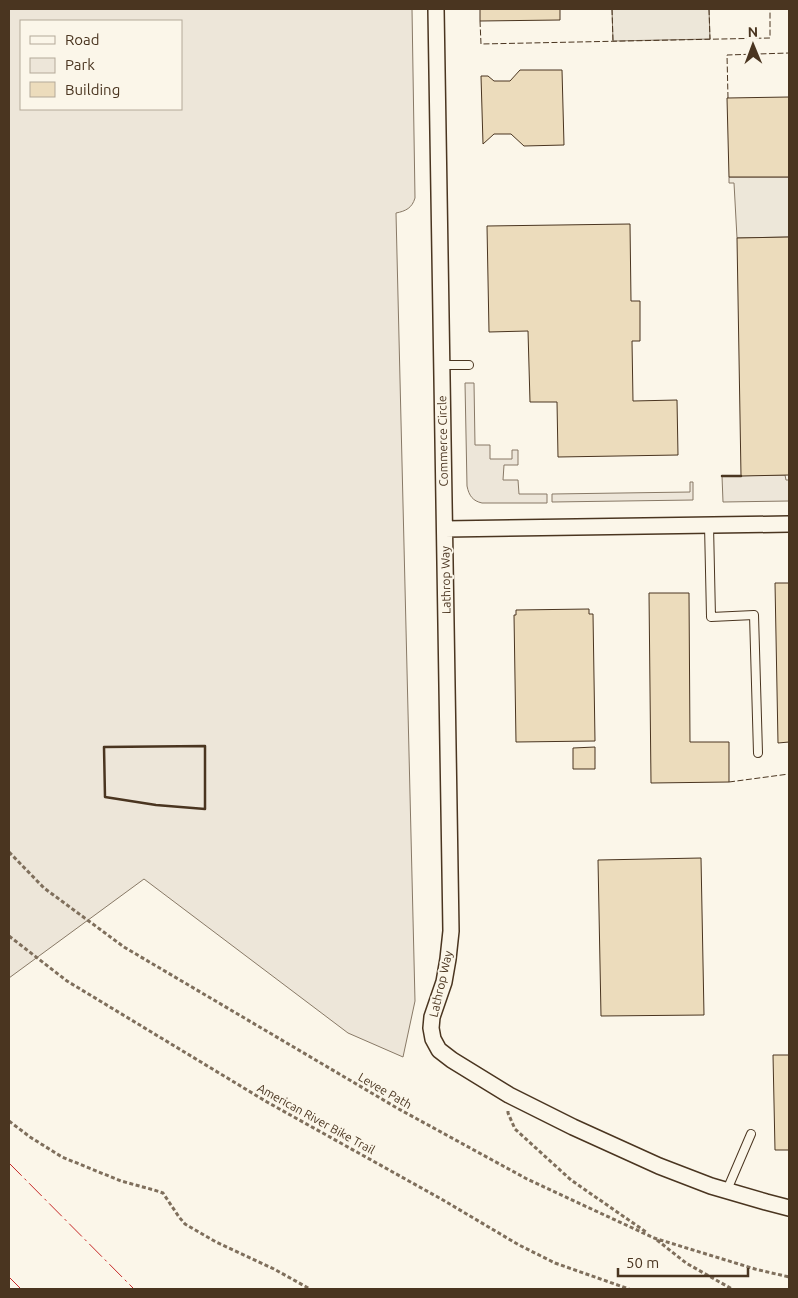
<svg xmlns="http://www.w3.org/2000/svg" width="798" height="1298" font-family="Ubuntu,sans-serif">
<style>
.green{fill:#ede6d9;stroke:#887966;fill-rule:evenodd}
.parking{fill:#ede7d9;stroke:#887966}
.building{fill:#ecdcbc;stroke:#4a3520}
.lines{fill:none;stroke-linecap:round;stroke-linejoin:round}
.service-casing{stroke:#4a3520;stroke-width:10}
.minor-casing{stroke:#4a3520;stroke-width:18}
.path{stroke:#7f6f5c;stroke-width:3;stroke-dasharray:4 2.5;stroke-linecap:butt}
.service{stroke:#fbf6e9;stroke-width:8}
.minor{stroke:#fbf6e9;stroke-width:15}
.fence{stroke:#4a3520;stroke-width:1;stroke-dasharray:6 2.5;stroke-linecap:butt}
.wall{stroke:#4a3520;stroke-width:2.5}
.power{stroke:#c62828;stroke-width:1;stroke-dasharray:18 4 2.5 4;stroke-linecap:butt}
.labels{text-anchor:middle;stroke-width:4;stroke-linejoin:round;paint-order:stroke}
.street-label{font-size:12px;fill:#4a3520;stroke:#fbf6e9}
</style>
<rect width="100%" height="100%" fill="#fbf6e9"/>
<path class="green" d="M9,9H412L415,198C412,208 406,211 396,213L415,1001L403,1057L348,1033L144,879L9,978ZM181,21V109H21V21Z
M465,383H474L475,445H490V459H512V450H518V465H504L503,480H518L519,494H547V503H482C473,501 469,496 467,486Z
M785,475L786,480H789V501L723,502L722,476Z
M690,482H693V500L552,502V494L690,492Z"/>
<path class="parking" d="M612,9H709L710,39L613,41Z
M729,177H789V237L737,238L734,183H729Z"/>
<path class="building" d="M480,9H560V20L480,21Z
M520,70H562L564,145L524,146L511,134H494L483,144L481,76H488L494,81H510Z
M789,97V177H729L727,98Z
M630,224L631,301H640V341H632L633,401L677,400L678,455L558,457L557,402H530L528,331L489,332L487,226Z
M789,237V475L741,476L737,238Z
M775,583H789V742L778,743Z
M649,593H689L690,742H729V782L651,783Z
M589,609V614H593L595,741L516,742L514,615H516V610Z
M595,747V769H573V748Z
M701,858L704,1015L601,1016L598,860Z
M773,1055H789V1150H775Z"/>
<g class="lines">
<g class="service-casing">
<path id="service" d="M442,365H469
M709,525L711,617L754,615L758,753
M727,1190L751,1134"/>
</g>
<g class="minor-casing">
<path id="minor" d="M436,9L451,931L448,959L444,982L432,1017L431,1028L433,1039L439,1050L452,1060L509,1095L573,1127L659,1166L711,1186L766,1202L789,1208
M445,529L789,524"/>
</g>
<path class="path" d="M9,852L44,888L124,947L397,1108L527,1179L654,1238L755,1269L789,1277
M9,936L67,981L267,1102L443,1200L519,1245L555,1263L629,1289
M508,1111V1113L515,1129L571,1180L646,1232
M9,1121L30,1137L62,1157L121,1181L154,1190L163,1193L179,1217L185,1224L216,1242L274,1269L310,1289
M657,1240L686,1263L732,1289"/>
<use href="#service" class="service"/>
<use href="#minor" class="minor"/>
<path class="fence" d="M612,9L613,41
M709,9L710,39
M480,21L481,44L770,38V9
M728,98L727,55L789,53
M729,782L789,774"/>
<path class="wall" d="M722,476H741
M205,746V809L156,805L105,797L104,747Z"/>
<path class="power" d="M9,1163L134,1289
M9,1277L21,1289"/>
</g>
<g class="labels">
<g class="street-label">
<text transform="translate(443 441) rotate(-91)" y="4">Commerce Circle</text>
<text transform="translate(446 580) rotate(-91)" y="4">Lathrop Way</text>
<text transform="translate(441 984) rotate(-77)" y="4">Lathrop Way</text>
<text transform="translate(385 1091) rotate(30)" y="4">Levee Path</text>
<text transform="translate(316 1119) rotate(29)" y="4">American River Bike Trail</text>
</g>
</g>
<rect width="798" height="1298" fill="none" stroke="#4a3520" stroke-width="20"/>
<rect x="20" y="20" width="162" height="90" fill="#fbf6e9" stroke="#b4a999"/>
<rect x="30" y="36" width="25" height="8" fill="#fbf6e9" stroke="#b4a999"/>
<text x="65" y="45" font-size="15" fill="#4a3520">Road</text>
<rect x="30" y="58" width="25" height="15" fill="#ede6d9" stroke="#b4a999"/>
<text x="65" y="70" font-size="15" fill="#4a3520">Park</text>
<rect x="30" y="82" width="25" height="15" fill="#ecdcbc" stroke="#b4a999"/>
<text x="65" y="95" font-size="15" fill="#4a3520">Building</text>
<g transform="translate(753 45) rotate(359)" stroke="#fbf6e9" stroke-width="4" paint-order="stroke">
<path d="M0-4L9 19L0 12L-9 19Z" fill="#4a3520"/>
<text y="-8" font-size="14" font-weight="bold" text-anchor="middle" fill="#4a3520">N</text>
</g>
<path d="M618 1268v8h130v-8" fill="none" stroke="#4a3520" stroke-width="2.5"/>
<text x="626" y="1268" font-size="15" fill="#4a3520" stroke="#fbf6e9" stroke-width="4" paint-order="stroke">50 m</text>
</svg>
